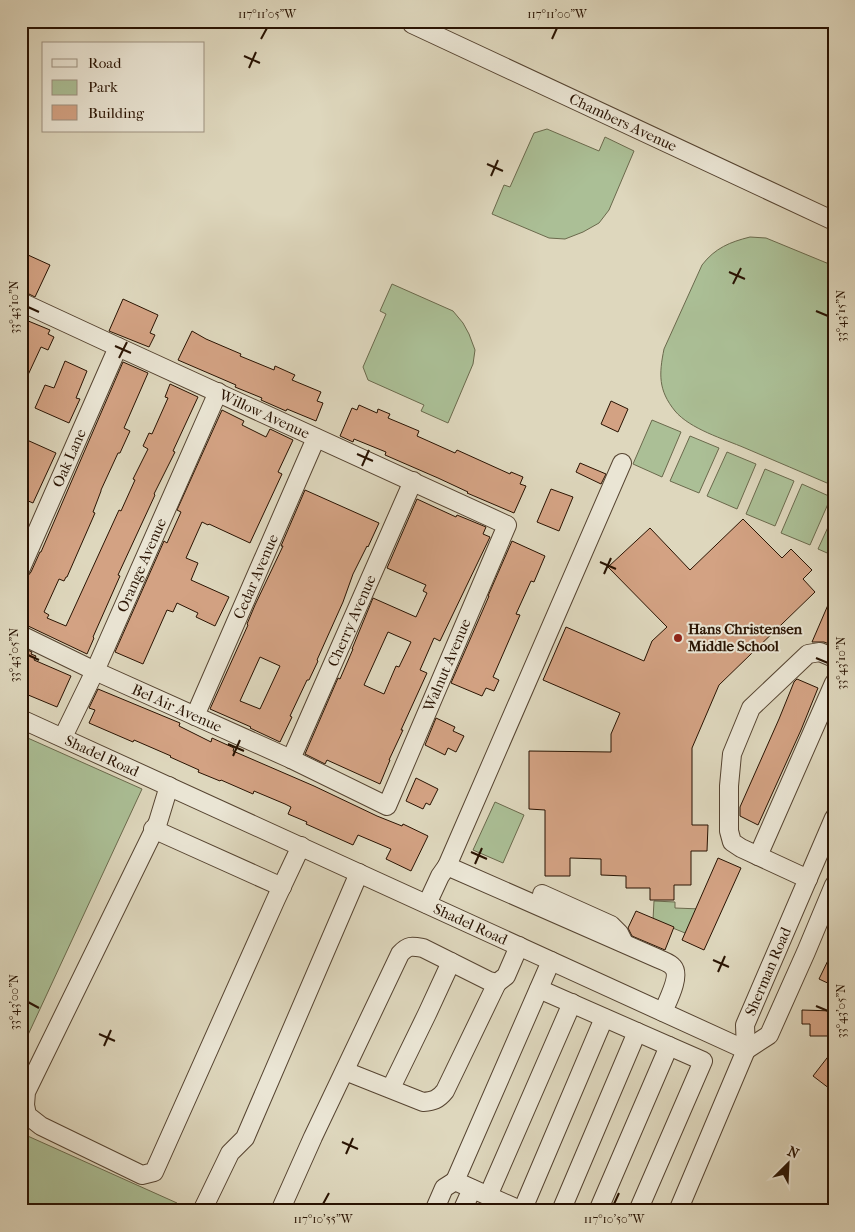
<svg xmlns="http://www.w3.org/2000/svg" width="855" height="1232" font-family="'IM FELL French Canon',serif">
<style>
.green{fill:#abbf96;stroke:#6a694c}
.building{fill:#d3a283;stroke:#291302;fill-rule:evenodd}
.lines{fill:none;stroke-linecap:round;stroke-linejoin:round}
.minor-casing{stroke:#564431;stroke-width:20}
.minor{stroke:#eae5d4;stroke-width:18}
.ticks{fill:none;stroke:#291302;stroke-width:2}
.poi-dot{fill:#8f2418;stroke:#eae5d4;stroke-width:2}
.labels{text-anchor:middle;stroke-width:4;stroke-linejoin:round;paint-order:stroke}
.street-label{font-size:15px;fill:#291302;stroke:#eae5d4}
.poi-label{font-size:15px;font-weight:bold;fill:#291302;stroke:#eae5d4;text-anchor:start}
.neatline{fill:none;stroke:#291302;stroke-width:2}
.ticks-label{font-size:12px;text-anchor:middle;fill:#291302}
</style>
<rect width="100%" height="100%" fill="#ded7bd"/>
<filter id="stains"><feTurbulence type="fractalNoise" baseFrequency=".004" numOctaves="4"/><feColorMatrix values="0 0 0 0 .2 0 0 0 0 .09 0 0 0 0 .02 0 0 0 .5 -.17"/></filter>
<radialGradient id="worn" r=".72"><stop offset=".6" stop-color="#630" stop-opacity="0"/><stop offset="1" stop-color="#630" stop-opacity=".3"/></radialGradient>
<path class="green" d="M547,129L599,151L605,137L634,151L609,210L599,223L583,232L565,239L549,238L492,214L504,185L510,187L534,133Z
M750,237L766,238L834,266V486C804,473 775,461 745,448C724,439 690,429 675,411C658,390 659,374 664,349L702,265C715,248 730,242 750,237Z
M392,284L453,311L463,323L469,334L475,350L473,364L448,423L421,411L424,405L368,380L363,367L386,314L380,311Z
M652,420L681,432L662,477L633,464Z
M690,436L719,448L699,493L670,481Z
M727,452L756,464L737,509L707,496Z
M765,469L794,481L775,526L746,514Z
M802,484L831,497L810,545L781,533Z
M834,514V556L818,549Z
M21,735L142,789L21,1050Z
M495,802L524,815L503,863L473,850Z
M654,901L675,902V908L701,909L690,935L653,920Z
M21,1133L177,1203L173,1211H21Z"/>
<path class="building" d="M28,255L50,265L35,297L21,290V270Z
M123,299L158,315L150,333L155,335L149,347L109,331Z
M21,318L50,330L48,334L54,337L48,350L41,347L21,390Z
M192,331L206,339L241,354L240,356L274,370L275,366L295,375L292,380L321,392L317,401L323,403L316,421L287,409L286,411L261,400L262,398L235,387L236,385L178,360Z
M65,361L87,371L76,398L80,399L69,423L35,408L45,385L54,388Z
M123,362L148,373L124,428L130,431L120,453H118L101,490V491L93,512L95,513L67,577H66L64,581L59,579L44,612L49,615L47,618L66,626L119,510L121,511L135,480L133,479L148,449L143,446L149,433L152,434L168,398L165,397L170,384L198,397L173,451L175,452L154,494L155,495L118,575L120,576L93,637L94,638L87,654L26,625H21V589L27,577L31,572L40,552H41Z
M611,401L628,409L618,432L601,424Z
M359,405L377,413L378,409L390,414L388,418L419,431L417,436L455,453L457,450L510,474L511,472L523,477L520,484L526,486L514,513L467,493L468,492L438,478L385,455L386,452L354,439L353,442L340,436L352,408L357,410Z
M222,410L244,421L242,425L266,437L270,429L293,440L278,472L282,474L250,543L209,524L208,525L202,522L186,558L198,563L191,580L229,597L215,626L196,617L198,613L177,603L173,612L167,610L143,664L115,652L164,541L167,543L181,512L177,510Z
M27,440L56,453L33,503L21,498V445L24,446Z
M580,463L606,474L601,484L576,472Z
M551,489L573,497L559,531L537,522Z
M305,490L379,523L368,547L367,546L353,574L343,602L317,660L318,661L309,680H307L290,716L292,717L280,742L250,728L251,727L210,709L248,625L247,624L255,605L283,546H281ZM260,657L280,666L260,709L240,701Z
M417,499L456,517L457,515L486,527L483,534L490,537L440,641L434,638L420,670L427,673L401,730H403L389,760H390L380,784L327,760L325,764L305,754L338,678L340,679L353,649H352L373,598L416,617L427,593L423,591L426,585L387,568ZM388,632L411,642L399,667L396,666L384,694L364,685Z
M743,519L782,558L791,549L812,570L803,579L815,592L719,685L692,748V825H708L707,851H691V885H674V900H650V888H626V876L601,875V859L570,858V876H545V810L529,809V751L611,752V734L620,713L543,680L566,627L644,661L652,641L667,627L608,567L650,528L690,570Z
M512,541L545,556L534,582L531,581L516,614L520,615L493,677L499,680L494,691L486,688L482,696L451,683L489,596H488Z
M834,591V646L824,642H812Z
M21,647L32,652L31,654L36,656L34,660L71,676L57,707L21,692Z
M797,679L818,688L801,730L758,825L740,816V807L779,719L794,682Z
M98,689L180,723L179,726L211,742L212,738L234,748L233,751L314,786L377,816L402,826L403,824L428,836L411,871L386,859L391,849L358,835L353,845L306,824L307,822L288,814L291,807L285,804L254,791L253,794L221,780L220,781L198,772L199,770L170,757L171,756L134,740L133,742L89,723L95,710L89,708Z
M436,718L455,727L453,731L464,736L456,752L448,748L445,755L425,745Z
M416,778L438,789L430,805L426,803L423,809L406,801Z
M718,858L741,868L704,950L682,940Z
M636,911L674,927L665,950L632,936L628,928Z
M834,948V986L819,979Z
M802,1010L834,1011V1029H830V1036H810V1024H802Z
M834,1049V1092L813,1076Z"/>
<g class="lines">
<g class="minor-casing">
<g id="minor">
<path id="s1" d="M413,21L412,24L834,221"/>
<path id="s2" d="M21,302L118,347L507,525L387,806L291,759L95,671L21,635"/>
<path id="s3" d="M21,568L118,347"/>
<path id="s4" d="M195,716L316,438"/>
<path id="s5" d="M21,719L746,1050"/>
<path id="s6" d="M63,737L95,671L218,392"/>
<path id="s7" d="M291,759L413,481"/>
<path d="M169,786L158,822L26,1092L25,1105L27,1115L41,1126L142,1175L154,1172L276,899L301,846"/>
<path d="M153,829L282,887"/>
<path d="M758,856L834,683"/>
<path d="M447,866L622,463"/>
<path d="M808,879L741,848L732,842L729,831V786L732,754L751,708L808,654L820,652L834,658"/>
<path d="M542,894L611,925L619,933L624,943"/>
<path d="M427,904L440,876L447,866L659,959C663,961 670,963 673,967C681,976 667,1002 663,1012"/>
<path d="M539,989L703,1061L638,1211"/>
<path d="M746,1050L769,1035L806,952L834,885"/>
<path d="M345,1071L423,1102C433,1101 438,1100 445,1091L497,983"/>
<path d="M391,1088L427,1014L451,962"/>
<path d="M488,1196L572,1003"/>
<path d="M202,1211L230,1153L245,1138L359,873"/>
<path d="M280,1211L313,1137L400,954C408,945 412,946 423,948L489,981L497,983L506,976L519,946"/>
<path d="M434,1211L444,1188L455,1181"/>
<path d="M462,1211L472,1189"/>
<path d="M522,1211L455,1181L551,961"/>
<path d="M522,1211L604,1018"/>
<path d="M561,1211L637,1032"/>
<path d="M598,1211L669,1046"/>
<path id="s8" d="M678,1211L746,1050L745,1025L834,818"/>
</g>
</g>
<use href="#minor" class="minor"/>
</g>
<path class="ticks" d="M261,39L267,28M552,39L557,28M244,56L260,63M249,68L256,52M487,164L503,171M491,176L498,160M729,272L745,279M733,284L741,268M28,307L39,312M816,311L828,316M115,346L131,353M119,358L127,342M357,454L373,461M362,466L369,450M600,562L616,569M604,574L611,558M28,655L39,660M816,658L828,663M228,744L244,751M233,756L240,740M471,852L487,859M475,864L482,848M713,960L729,967M718,972L725,956M28,1002L39,1008M816,1006L828,1011M99,1034L115,1041M104,1046L111,1030M342,1142L358,1149M346,1154L353,1138M323,1204L329,1193M614,1204L619,1193"/>
<circle class="poi-dot" cx="678" cy="638" r="5"/>
<g class="labels">
<g class="street-label">
<text dy="5" stroke="none"><textPath href="#s1" startOffset="236">Chambers Avenue</textPath></text>
<text dy="5" stroke="none"><textPath href="#s2" startOffset="268">Willow Avenue</textPath></text>
<text dy="5" stroke="none"><textPath href="#s3" startOffset="120">Oak Lane</textPath></text>
<text dy="5" stroke="none"><textPath href="#s6" startOffset="189">Orange Avenue</textPath></text>
<text dy="5" stroke="none"><textPath href="#s4" startOffset="152">Cedar Avenue</textPath></text>
<text dy="5" stroke="none"><textPath href="#s7" startOffset="151">Cherry Avenue</textPath></text>
<text transform="translate(447 665) rotate(-67)" y="5">Walnut Avenue</text>
<text transform="translate(177 708) rotate(24)" y="5">Bel Air Avenue</text>
<text dy="5" stroke="none"><textPath href="#s5" startOffset="89">Shadel Road</textPath></text>
<text dy="5" stroke="none"><textPath href="#s5" startOffset="494">Shadel Road</textPath></text>
<text dy="5" stroke="none"><textPath href="#s8" startOffset="258">Sherman Road</textPath></text>
</g>
<g class="poi-label">
<text x="688" y="634">Hans Christensen<tspan x="688" dy="17">Middle School</tspan></text>
</g>
</g>
<rect width="855" height="1232" fill="none" stroke="#ded7bd" stroke-width="55"/>
<rect x="42" y="42" width="162" height="90" fill="#eae5d4" stroke="#9d9180"/>
<rect x="52" y="59" width="25" height="8" fill="#eae5d4" stroke="#9d9180"/>
<text x="88" y="68" font-size="15" fill="#291302">Road</text>
<rect x="52" y="80" width="25" height="15" fill="#abbf96" stroke="#9d9180"/>
<text x="88" y="92" font-size="15" fill="#291302">Park</text>
<rect x="52" y="105" width="25" height="15" fill="#d3a283" stroke="#9d9180"/>
<text x="88" y="118" font-size="15" fill="#291302">Building</text>
<g transform="translate(788 1164) rotate(24)" stroke="#eae5d4" stroke-width="4" paint-order="stroke">
<path d="M0-4L9 19L0 12L-9 19Z" fill="#291302"/>
<text y="-8" font-size="14" font-weight="bold" text-anchor="middle" fill="#291302">N</text>
</g>
<rect x="28" y="28" width="800" height="1176" class="neatline"/>
<g class="ticks-label">
<text x="267" y="18">117°11'05"W</text>
<text x="557" y="18">117°11'00"W</text>
<text transform="translate(14 307) rotate(-90)" y="4">33°43'10"N</text>
<text transform="translate(841 316) rotate(-90)" y="4">33°43'15"N</text>
<text transform="translate(14 655) rotate(-90)" y="4">33°43'05"N</text>
<text transform="translate(841 663) rotate(-90)" y="4">33°43'10"N</text>
<text transform="translate(14 1002) rotate(-90)" y="4">33°43'00"N</text>
<text transform="translate(841 1011) rotate(-90)" y="4">33°43'05"N</text>
<text x="323" y="1223">117°10'55"W</text>
<text x="614" y="1223">117°10'50"W</text>
</g>
<rect width="100%" height="100%" filter="url(#stains)"/>
<rect width="100%" height="100%" fill="url(#worn)"/>
</svg>
